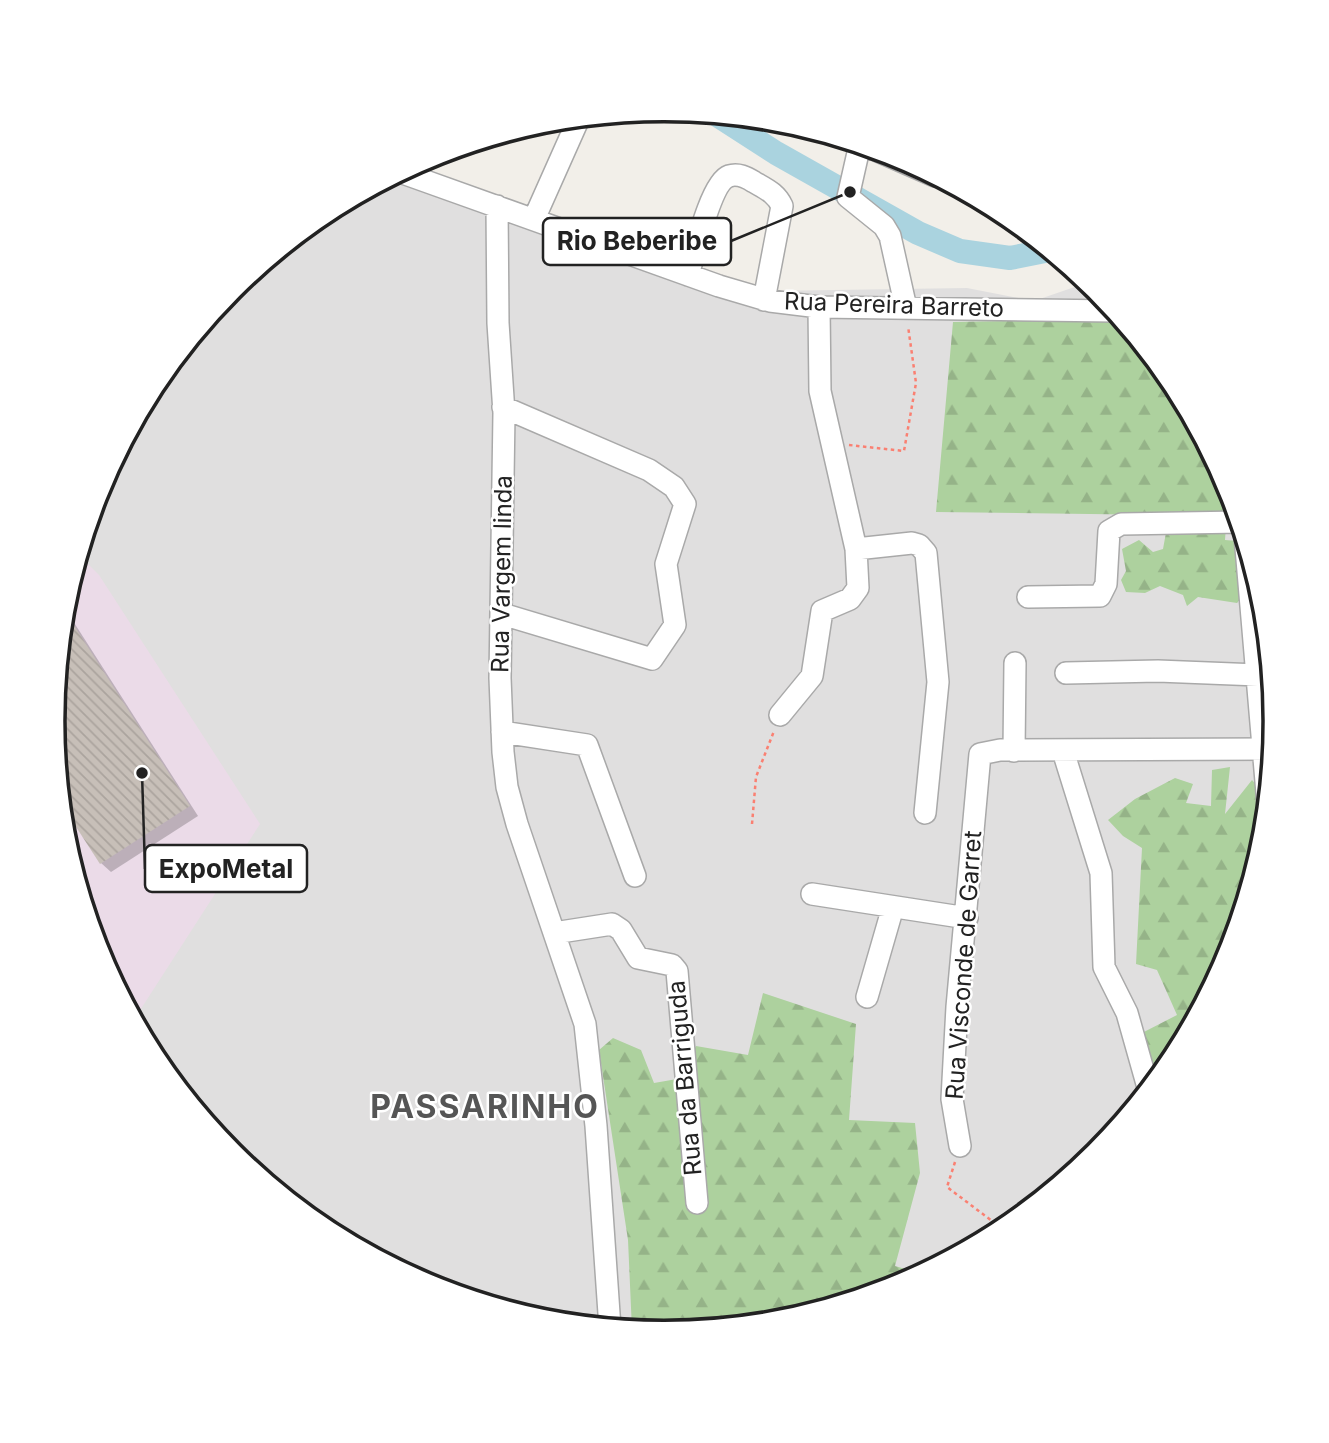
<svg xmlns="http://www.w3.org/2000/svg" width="1329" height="1443" font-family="Inter,sans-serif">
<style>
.residential{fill:#e0dfdf}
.industrial{fill:#ebdbe8}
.forest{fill:url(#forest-firs)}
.shadow{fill:#0003}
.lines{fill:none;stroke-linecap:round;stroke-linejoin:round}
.river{stroke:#aad3df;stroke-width:24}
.building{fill:url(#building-back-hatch)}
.minor-casing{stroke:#a9a9a9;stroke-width:24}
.path{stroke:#fa8072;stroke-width:2.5;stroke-dasharray:3.5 3.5;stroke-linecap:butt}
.minor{stroke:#fff;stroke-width:21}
.labels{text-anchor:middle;stroke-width:5;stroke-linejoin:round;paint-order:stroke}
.street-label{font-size:24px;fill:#222;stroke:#fff}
.district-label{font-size:32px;font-weight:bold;letter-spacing:2px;fill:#555;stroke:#fff}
.rim{fill:none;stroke:#222;stroke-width:3.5}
.leader{fill:none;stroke:#222;stroke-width:2.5}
.callout-dot{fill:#222;stroke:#fff;stroke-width:2.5}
.callout{fill:#fff;stroke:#222;stroke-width:2.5}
.callout-label{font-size:26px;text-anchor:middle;font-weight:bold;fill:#222}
</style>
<defs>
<pattern id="forest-firs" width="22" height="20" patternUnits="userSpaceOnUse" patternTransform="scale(1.75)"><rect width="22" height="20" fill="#add19e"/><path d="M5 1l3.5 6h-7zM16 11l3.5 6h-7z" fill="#95b388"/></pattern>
<pattern id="building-back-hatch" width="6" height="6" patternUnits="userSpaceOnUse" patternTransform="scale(1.75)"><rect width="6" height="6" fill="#c7bfb8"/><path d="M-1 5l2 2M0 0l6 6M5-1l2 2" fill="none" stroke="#aba49e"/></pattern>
</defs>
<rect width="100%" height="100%" fill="#f2efe9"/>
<path class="residential" d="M413,165L702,275L767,291L967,288L1034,301L1089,282L1174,382L1230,488L1265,602L1276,722L1265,841L1230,956L1173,1062L1097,1155L1004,1231L898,1287L784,1322L664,1333L545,1322L430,1287L324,1230L231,1154L155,1061L99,955L64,841L53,721L64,602L99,487L156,381L232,288L325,212Z"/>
<path class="industrial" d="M79,555L99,575L260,824L135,1018L99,955L64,840L53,721L64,602Z"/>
<path class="forest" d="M1048,320L1123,321L1174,382L1230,488L1236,516L936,512L953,322Z
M1226,526L1225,540L1238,541L1250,586L1237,603L1198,597L1187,606L1183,595L1160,586L1145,593L1126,592L1121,580L1126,571L1122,549L1139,540L1153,552L1163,549L1167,527Z
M1230,767L1225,814L1252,780C1268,795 1267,821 1265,841L1230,956L1173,1062L1154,1085L1140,1034L1177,1015L1157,970L1136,964L1142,848L1123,836L1108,820L1135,799L1175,778L1193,784L1186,803L1211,806L1212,770Z
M763,993L856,1024L849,1120L915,1123L920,1173L895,1266L919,1273V1276C843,1317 718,1339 632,1330L628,1240L599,1050L613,1038L641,1050L654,1083L677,1079L696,1046L748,1055Z"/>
<path class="shadow" d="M64,607L198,816L111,872L101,863L60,798L53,721Z"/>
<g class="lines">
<path class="river" d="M717,115L776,153L918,233L960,251L1010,258L1050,250"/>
</g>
<path class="building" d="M64,610L190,806L100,864L60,802L53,721Z"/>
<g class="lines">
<g class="minor-casing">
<path id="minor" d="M860,144L848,197L884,226L890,236L906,308
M871,148L935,176
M400,172L719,286L770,301L819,307L1115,311
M497,206L498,323L504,413L500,678L503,752L507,787L517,824L585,1024L596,1126L610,1328
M534,219L579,118
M688,275C694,256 711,182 729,176C738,173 746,177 754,182C766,189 776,193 782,206L764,300
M1245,536L1268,805
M856,549L912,543L919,545L926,553L938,682L925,813
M1028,597L1100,596L1106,584L1109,531L1121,524L1241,522
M502,614L652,659L675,625L666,564L685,504L674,487L649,470L503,407
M1066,673L1158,671L1258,675
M780,715L812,676L822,611L850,599L858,588L856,549L820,391L819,307
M502,732L587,745L635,876
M1014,751L1015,663
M1063,751L1101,873L1104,967L1127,1013L1149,1091
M812,894L967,918
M554,933L612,924L621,930L638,958L672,965L677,971L697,1203
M867,997L893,907
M960,1146L952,1099L957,1007L980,754L1000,750L1274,749"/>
</g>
<path class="path" d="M849,445L904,451L916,383L908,326
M752,824L756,777L774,731
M955,1162L947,1187L1004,1230"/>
<use href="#minor" class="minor"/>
</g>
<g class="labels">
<g class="street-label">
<text transform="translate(894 305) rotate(2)" y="8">Rua Pereira Barreto</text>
<text transform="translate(502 574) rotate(-89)" y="8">Rua Vargem linda</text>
<text transform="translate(964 965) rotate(-86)" y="8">Rua Visconde de Garret</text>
<text transform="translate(685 1078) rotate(-95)" y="8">Rua da Barriguda</text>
</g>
<g class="district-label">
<text x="485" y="1118">PASSARINHO</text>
</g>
</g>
<path d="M0 0H1329V1443H0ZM65 721a599 599 0 1 1 1198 0a599 599 0 1 1-1198 0Z" fill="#fff" fill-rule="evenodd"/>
<path class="rim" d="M65 721a599 599 0 1 1 1198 0a599 599 0 1 1-1198 0Z"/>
<path class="leader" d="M850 192L731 241M142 773L145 869"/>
<g class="callout-dot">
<circle cx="850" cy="192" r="7"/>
<circle cx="142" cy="773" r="7"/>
</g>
<g class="callout">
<rect x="543" y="218" width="188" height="47" rx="7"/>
<rect x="145" y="845" width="162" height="47" rx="7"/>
</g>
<g class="callout-label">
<text x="637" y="250">Rio Beberibe</text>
<text x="226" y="878">ExpoMetal</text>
</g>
</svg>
